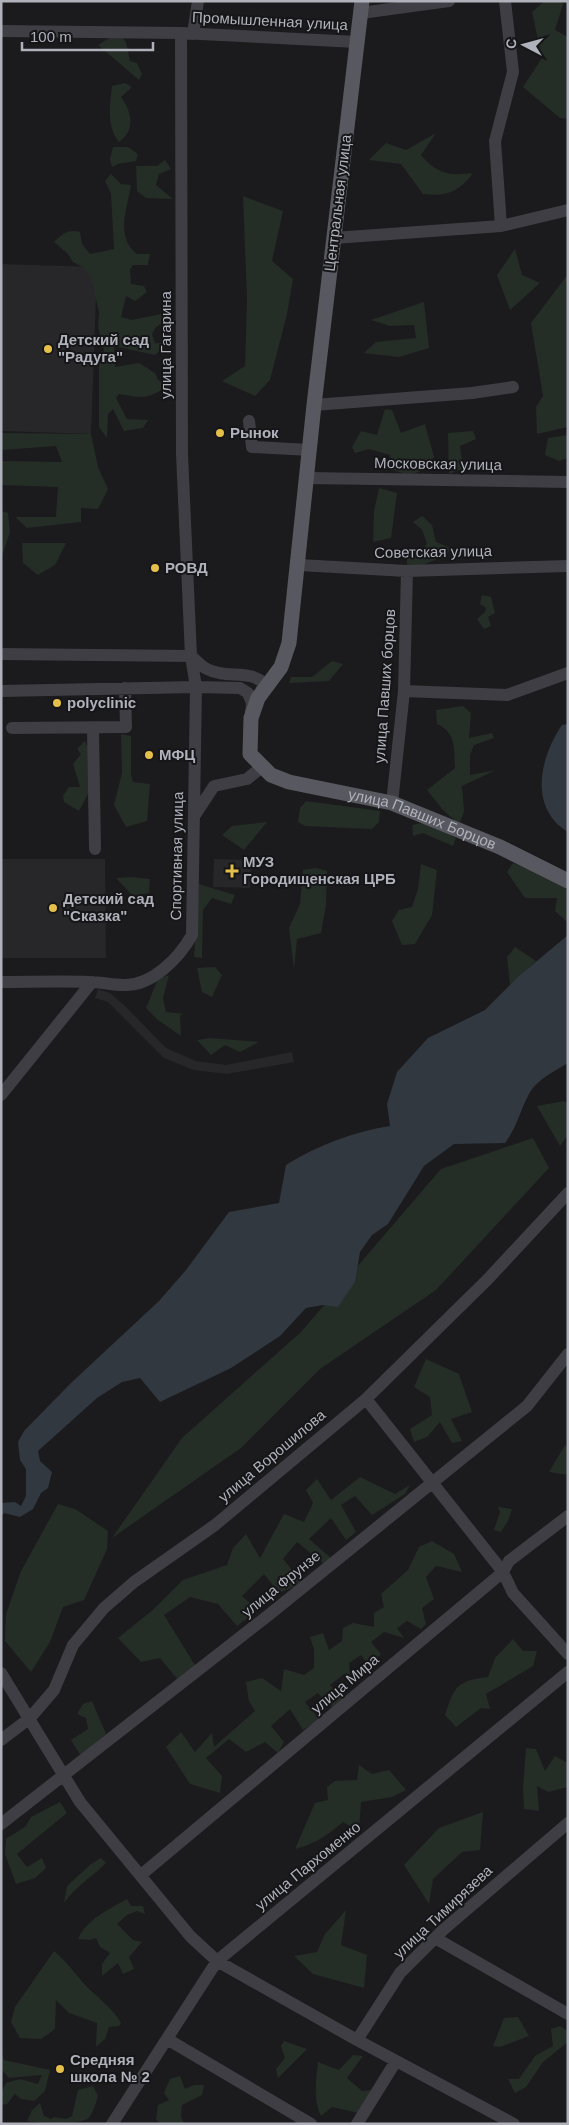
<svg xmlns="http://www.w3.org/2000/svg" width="569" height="2125" font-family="Helvetica,sans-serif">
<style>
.built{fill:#27272a}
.green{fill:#252d27}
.water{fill:#313840}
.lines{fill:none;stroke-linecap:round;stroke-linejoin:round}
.minor{stroke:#3e3e44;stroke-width:12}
.major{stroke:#585960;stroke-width:15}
.poi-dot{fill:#e4c04b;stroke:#161618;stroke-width:2}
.labels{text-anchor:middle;stroke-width:4;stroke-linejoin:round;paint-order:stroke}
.street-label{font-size:15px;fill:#afb1bb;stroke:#161618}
.poi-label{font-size:15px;font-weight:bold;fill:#afb1bb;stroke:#161618;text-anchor:start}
</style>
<rect width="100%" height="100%" fill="#1b1b1d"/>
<path class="built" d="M1,264L97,267L91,434L1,431Z
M1,859H105L106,958H1Z
M214,859L251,860L250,888L213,887Z
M98,989L110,993L126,1007L166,1048L196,1061L226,1065L292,1052L294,1062L227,1074L194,1070L164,1058L108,1002L95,998Z"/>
<path class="green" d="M545,1H561L563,4L555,30L568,37V119L560,118L523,87L542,58L532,12Z
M111,37H122L126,42L130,61L137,63L142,74L139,80L98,45Z
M125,83L132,87L121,97C132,113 136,129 119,142C106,126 110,105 112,86Z
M436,133L421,155C437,174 449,176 473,173C459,192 446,197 423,194L401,164L369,160L386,143L406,150Z
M113,147H128L138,154L136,161L118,164L112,167L110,159Z
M165,160L171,169L159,174L156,185L173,199L146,198L137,191L136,166H157Z
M111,174L121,184L131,185C127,210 115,236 137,254H150L148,265H133L130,270L131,284L144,286L147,292L135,301L126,296L121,317L132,320L161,314L165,321L156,327L152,334L155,343L168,344L155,355L114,346L115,367L139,363L155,373L158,380L167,385C150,400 141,398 119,394L116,398L127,419L148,420L143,428L124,431L113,409L108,414L107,438L99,427V366L104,350L98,327L99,312L91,278L83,267L73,262L67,253L54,242C62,234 68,229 80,232L82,244L90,254L114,249L111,194L105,181Z
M243,196L283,211L272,261L293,279L287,314L270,380L255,396L222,381L245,366L247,300Z
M515,249L522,275L540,283L510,310L497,275Z
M568,274V427L537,434L536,407L543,396L531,323Z
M424,302L429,348L399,357L364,353L376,342L416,338L414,325L390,326L371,320Z
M385,409L392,410L401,433L425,424L434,457C420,474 413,479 392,469L390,455L369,449L355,453L352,447L361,431L377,435Z
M473,431L476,439L460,446L463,469L449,474L448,433Z
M1,433L91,434L98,467L108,489L98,509L81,508V522L27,528L15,517H56L58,487L1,485V461L62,462L56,446L1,450Z
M568,435V458L559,461L545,455L548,438Z
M379,488L397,493L391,538L373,542L374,511Z
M1,511L8,513L10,532L1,559Z
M422,516L432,525L436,542L451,548L445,557C431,560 421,567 407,571V554L421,555L427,543L422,530L413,522Z
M22,543H66L55,565L38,575L23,563Z
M482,595L491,597L495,613L488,617L491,626L484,629L477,619L485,612L486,608L480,604Z
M332,661L343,664L329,681L289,683L291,677H312Z
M463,706L471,713L469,738L492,733L494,738L474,745L470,755V775L496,770L462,786L464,812L459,824L443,810L427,790L455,768C454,749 456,732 437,724L436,710Z
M121,734L131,736V775L133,782L150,784L147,821L126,827L114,805L122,773Z
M85,741L89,749L88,794L79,811L64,802L63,796L69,787H80L73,764L81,754L77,749Z
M306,801L380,811L379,822L372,829L305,826L298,822L300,808Z
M267,822L244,850L222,835L232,826Z
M427,822L456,838L453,846L423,833L413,836L412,825Z
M513,863L556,879L568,887V923L555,911L557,898H525L507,872Z
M421,864L437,870L432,915L415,944L402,945L392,921L399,910L412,907L418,889Z
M316,868L327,871L326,905L321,933L297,939L294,969L289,928L300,904L303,870Z
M131,877L150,879L149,893L133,896L116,878Z
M199,884L235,895L231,904L212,898L203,910L202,958L194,957Z
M515,947L536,961L510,985L507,957Z
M215,967L222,975L212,997L202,992L197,968Z
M169,975L163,998L166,1012L185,1014L180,1015L181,1036L158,1020L146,1008L158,979Z
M210,1038L259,1042L240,1052L225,1045L211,1055L197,1040Z
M564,1101L568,1104V1135L560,1146L537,1106Z
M533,1138L549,1168L436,1290L320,1369L241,1448L112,1538L182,1438L301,1332L441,1169Z
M426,1359L459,1374L472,1412L451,1419L462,1441L452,1443L440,1422L427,1437L414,1442L410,1429L432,1415L430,1397L414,1387Z
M565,1445L568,1447V1475L549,1472Z
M360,1477L395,1494L410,1485L405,1494L372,1515L355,1496L341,1505L356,1532L346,1540L331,1518L309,1539L332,1559L324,1564L297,1542L283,1559L303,1583L279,1593L264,1574L242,1596L258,1610L237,1626L218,1604L190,1597L164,1615L198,1670L179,1681L160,1658L141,1662L118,1638L154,1609L183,1580L227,1565L233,1548L246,1534L260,1558L284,1514L304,1522L313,1503L306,1490L317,1479L331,1500Z
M58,1504L75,1509L108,1531L107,1549L84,1600L63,1607L50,1642L31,1672L5,1641L6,1614L21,1571Z
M498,1507L512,1509L508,1521L501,1532L494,1530L500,1512Z
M432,1541L454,1554L462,1572L436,1566L426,1577L434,1599L422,1608L426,1624L421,1629L407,1621L397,1628L404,1638L384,1632L371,1642L381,1654L369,1666L361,1655L349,1663L351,1683L344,1674L330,1685L345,1699L333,1708L318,1693L305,1702L320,1720L303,1730L290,1709L271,1726L284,1742L278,1753L265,1742L246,1752L229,1739L206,1758L222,1776L220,1793L190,1784L166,1747L181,1732L195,1752L212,1733L214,1747L255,1711L249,1701L246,1682L262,1678L281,1691L284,1669L304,1675L314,1668V1650L310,1637L323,1633L329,1650L342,1641L343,1628L353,1623L374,1627V1613L384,1607L381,1594L408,1570L419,1547Z
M513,1639L523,1651H537L533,1666L486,1694L490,1709L481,1708L456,1727L445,1715C455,1686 456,1681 488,1677L495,1658Z
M92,1701L106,1734L81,1756L71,1740L88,1729L86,1718L77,1714L83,1704Z
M526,1748L536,1749L545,1771L555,1756L568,1763V1787L548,1792L537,1786L539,1811L524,1809L523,1788Z
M359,1765L372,1774L389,1770L406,1790L392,1797L361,1802L359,1831L343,1822C328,1835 315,1844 295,1849L315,1803L328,1800L327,1787L335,1781L357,1780Z
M60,1802L67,1813L17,1854L27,1867L42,1858L46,1868L35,1878L16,1884L5,1854L6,1839L26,1826L31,1817Z
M483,1812L480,1850L462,1852L433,1879L429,1904L404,1865L439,1828Z
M101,1858L106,1863C92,1877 75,1887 64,1903L67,1886L91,1864Z
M127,1899L131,1906H143L145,1914L137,1911L127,1915L117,1924L133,1940L142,1942L129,1957L134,1969L123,1974L118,1963L102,1976V1964L110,1953L100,1947L96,1938L89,1940L78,1939C86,1920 109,1909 127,1899Z
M346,1910L341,1945L367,1955L364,1988L313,1974L294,1956L317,1952L325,1934Z
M54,1951C68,1962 77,1977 89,1989C101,2000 113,2009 121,2023L119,2026L109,2027L105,2039L96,2047L97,2023L69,2013L56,2000L55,2029L41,2039L20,2038L11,2022L15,2007Z
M518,2017L529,2036L500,2047L493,2046L504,2018Z
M560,2026L568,2031V2042L543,2062L526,2087L515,2093L508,2079H519L535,2056L553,2046L551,2029Z
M284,2041L307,2049L278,2078L276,2069L285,2058L281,2046Z
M1,2051L4,2060L50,2070L45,2091L34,2101L21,2099L15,2094L7,2104L1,2105V2093L6,2083L20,2079L38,2084L42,2075L9,2078L1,2069Z
M353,2055L363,2056L347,2078L362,2091L371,2090L358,2113L332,2107L321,2116C313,2101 316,2079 318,2062L339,2070Z
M180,2076L185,2089L194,2085H204L202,2095L182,2105L181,2117L184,2123L162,2124L156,2120L158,2105L169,2100L164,2093L170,2079Z
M93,2086L98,2096C96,2103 93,2112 89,2118C81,2125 38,2123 27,2121L32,2110L40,2103L44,2116L51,2119L54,2117L66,2119L72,2116L78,2090Z"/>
<path class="water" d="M568,724V832C528,808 540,757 562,725Z
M568,935V1063C555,1071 536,1080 529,1094C519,1113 518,1125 505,1143L454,1144L424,1166L388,1224L372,1235L360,1252L355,1282L338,1307L323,1305L306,1308L280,1336L231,1368L160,1402L140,1378L122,1382L97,1398L38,1451L40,1461L52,1472L48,1488L41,1493L33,1509L20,1517L4,1513L1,1517V1503L15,1502L21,1506L26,1496V1469L20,1460L18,1442L24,1431L71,1383L159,1301L186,1270L229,1212L279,1203L286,1165C318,1145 353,1132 390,1126L387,1104L397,1072L428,1038L485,1010L519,976Z"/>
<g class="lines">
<path class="minor" d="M361,13L449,1
M1,31L181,33L357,42
M193,34L198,1
M501,226L495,141L513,72L505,1
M334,238L501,226L568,210
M314,405L472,393L513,387
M249,421L252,447L310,450
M307,478L568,482
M299,565L407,571L568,566
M1,654L191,656
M191,656C196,660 201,666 207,669C228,680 251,667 268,687L262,689
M1,691L196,687L240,688L248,693L252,703L251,714
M404,691L507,695L568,673
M12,728L126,727L125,688
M93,728L95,849
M392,803L404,691L407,571
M195,815L214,786L247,779L262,767
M1,982C31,982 60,981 89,982C101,982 112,985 124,985C152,986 179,958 192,935L196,687L191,656L182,454L181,33
M1,1095L92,982
M366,1399L503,1572L513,1593L568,1654
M1,1673L80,1802L190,1936L217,1961L357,2040L514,2124
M1,1740L30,1718L54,1690L73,1645L104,1608L134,1582L215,1525L366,1399L488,1279L568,1193
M1,1824L270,1614L527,1406L568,1354
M141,1875L503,1572L509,1561L568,1516
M435,1938L568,2014
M167,2039L311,2124
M357,2040L400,1973L443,1930L568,1823
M112,2124L217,1961L568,1672
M357,2124L396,2061"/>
<path class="major" id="s1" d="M362,1L314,405L289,643L281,667L258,698L251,718L250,754L271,775L289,782L392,803L500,847L568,881"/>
</g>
<g class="poi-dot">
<circle cx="48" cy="349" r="5"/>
<circle cx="220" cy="433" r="5"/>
<circle cx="155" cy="568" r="5"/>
<circle cx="57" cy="703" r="5"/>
<circle cx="149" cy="755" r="5"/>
<path d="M229.5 863.5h5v5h5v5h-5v5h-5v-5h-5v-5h5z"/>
<circle cx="53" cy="908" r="5"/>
<circle cx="60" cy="2069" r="5"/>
</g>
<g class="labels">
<g class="street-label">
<text transform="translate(270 21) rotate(3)" y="5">Промышленная улица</text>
<text transform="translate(338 203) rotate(-83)" y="5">Центральная улица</text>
<text transform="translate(166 345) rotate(-90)" y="5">улица Гагарина</text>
<text transform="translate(438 464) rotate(1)" y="5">Московская улица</text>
<text transform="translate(433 552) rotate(-1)" y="5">Советская улица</text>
<text transform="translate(385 686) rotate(-86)" y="5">улица Павших борцов</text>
<text dy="5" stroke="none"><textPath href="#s1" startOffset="955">улица Павших Борцов</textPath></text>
<text transform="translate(177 856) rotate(-89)" y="5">Спортивная улица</text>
<text transform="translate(272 1456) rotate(-40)" y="5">улица Ворошилова</text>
<text transform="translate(281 1584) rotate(-39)" y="5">улица Фрунзе</text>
<text transform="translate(345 1684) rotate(-40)" y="5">улица Мира</text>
<text transform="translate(308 1866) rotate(-39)" y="5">улица Пархоменко</text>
<text transform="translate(443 1912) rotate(-43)" y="5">улица Тимирязева</text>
</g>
<g class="poi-label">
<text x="58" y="345">Детский сад<tspan x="58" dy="17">"Радуга"</tspan></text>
<text x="230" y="438">Рынок</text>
<text x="165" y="573">РОВД</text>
<text x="67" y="708">polyclinic</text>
<text x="159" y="760">МФЦ</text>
<text x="243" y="867">МУЗ<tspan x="243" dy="17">Городищенская ЦРБ</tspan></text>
<text x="63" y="904">Детский сад<tspan x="63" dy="17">"Сказка"</tspan></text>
<text x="70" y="2065">Средняя<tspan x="70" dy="17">школа № 2</tspan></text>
</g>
</g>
<rect width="569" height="2125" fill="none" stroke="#afb1bb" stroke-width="5"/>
<g transform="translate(524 45) rotate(276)" stroke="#161618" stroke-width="4" paint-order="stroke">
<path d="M0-4L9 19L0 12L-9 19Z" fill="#afb1bb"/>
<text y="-8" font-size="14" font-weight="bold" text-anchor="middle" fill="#afb1bb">С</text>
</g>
<path d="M22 42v8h131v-8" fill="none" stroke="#afb1bb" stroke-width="2.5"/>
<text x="30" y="42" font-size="15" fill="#afb1bb" stroke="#161618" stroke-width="4" paint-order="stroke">100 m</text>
</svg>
